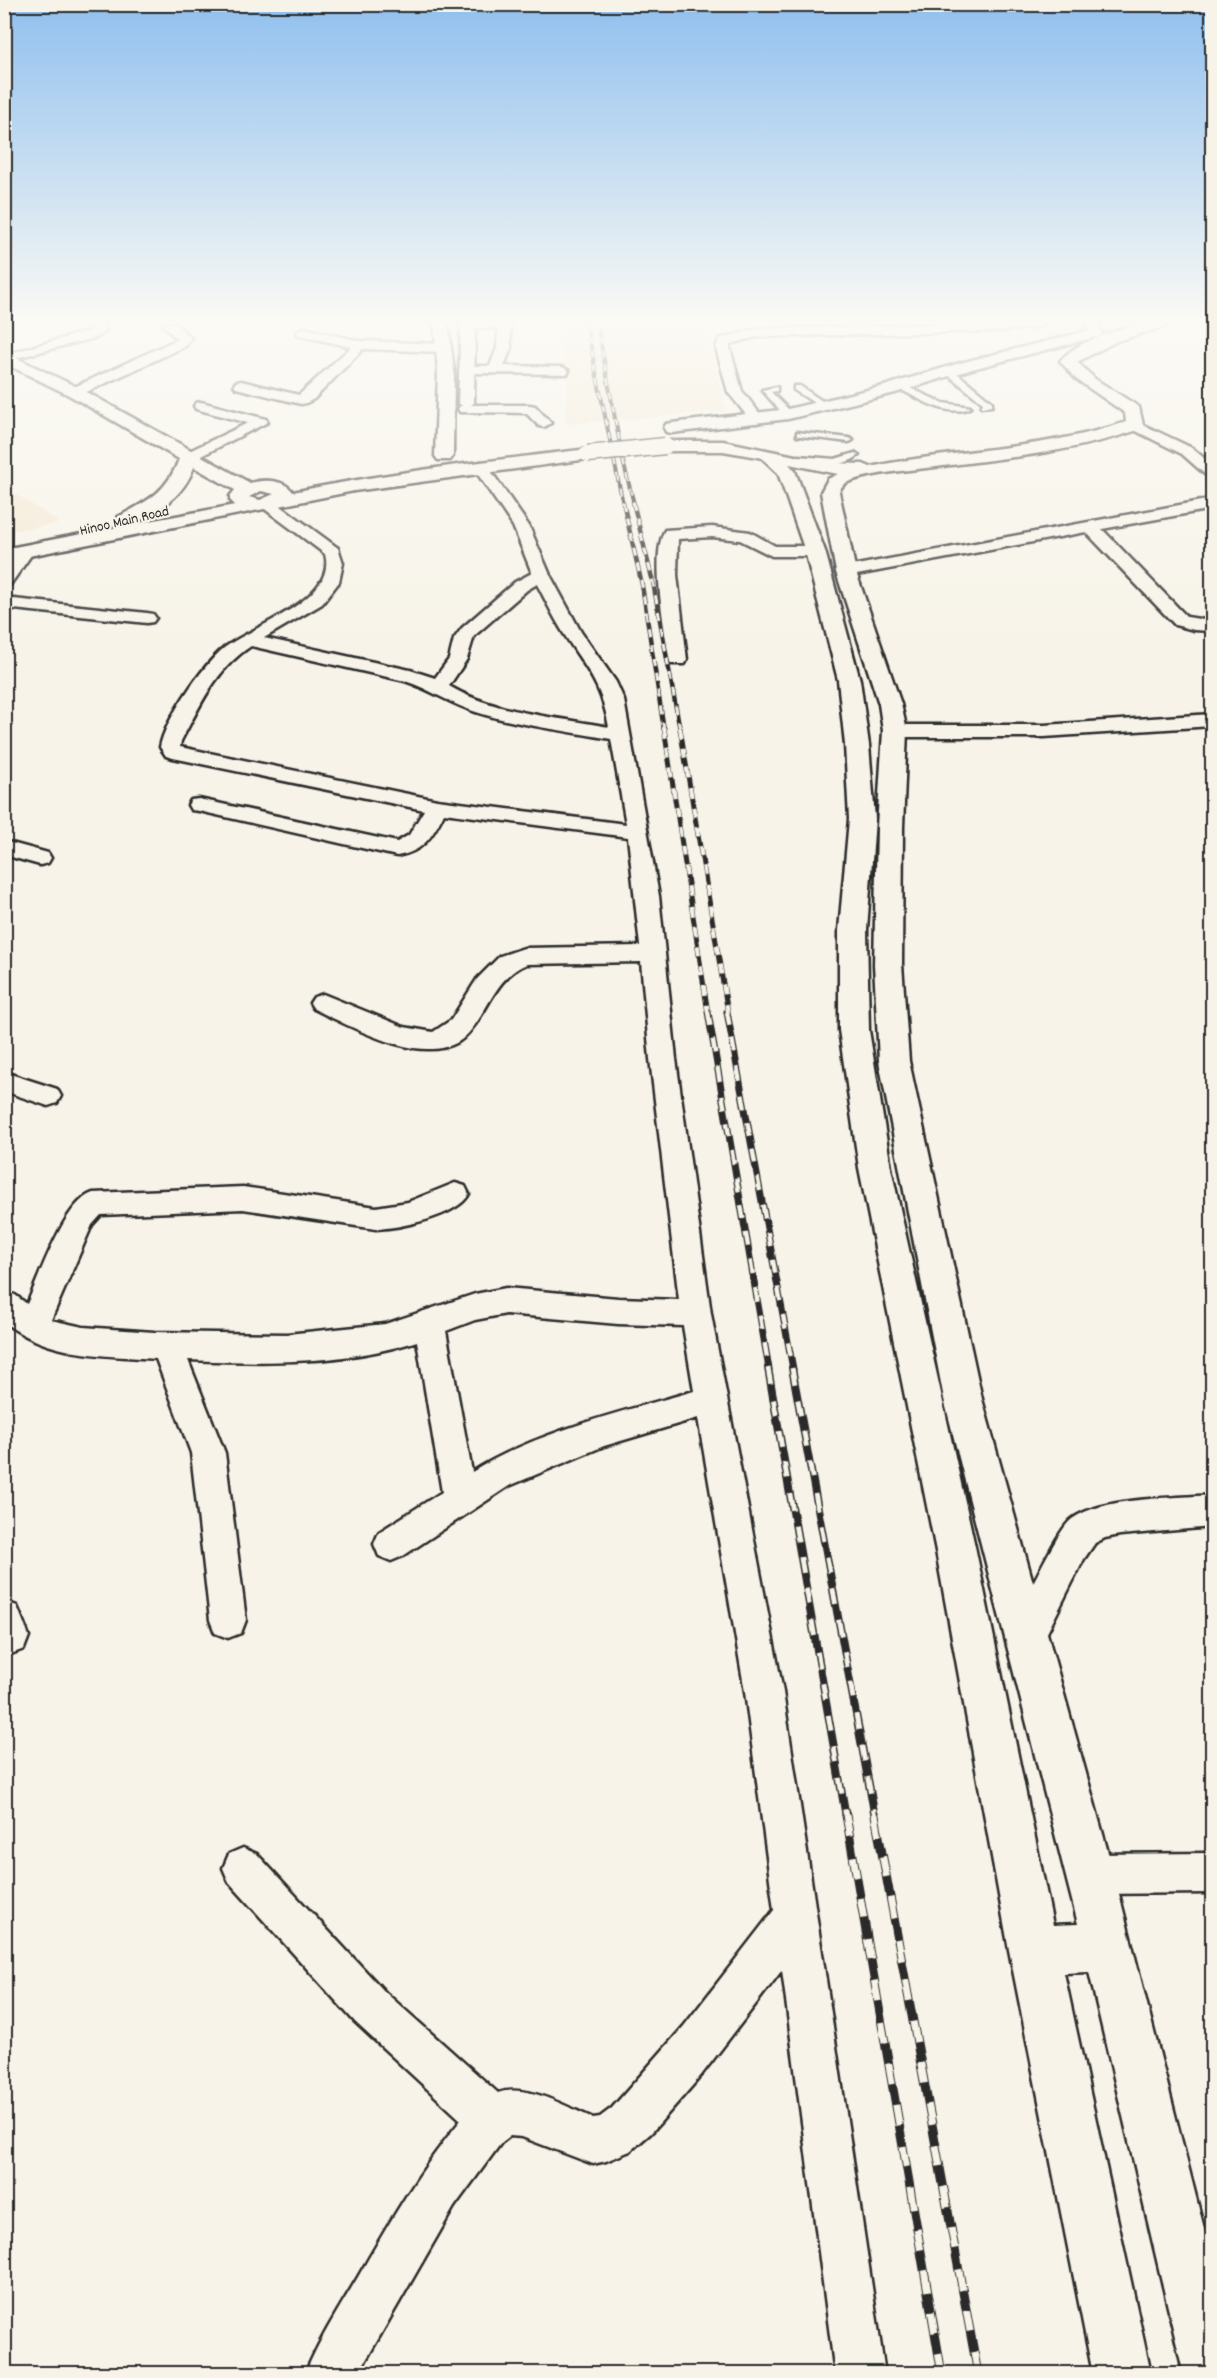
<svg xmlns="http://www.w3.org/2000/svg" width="1217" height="2378" font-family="Dekko,sans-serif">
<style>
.built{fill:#f4e7d2}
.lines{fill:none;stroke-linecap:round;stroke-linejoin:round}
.service-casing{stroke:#2b2b2b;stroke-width:5}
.minor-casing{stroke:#2b2b2b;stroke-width:5}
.tertiary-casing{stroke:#2b2b2b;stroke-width:5}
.secondary-casing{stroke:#2b2b2b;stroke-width:5}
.service{fill:#f7f3e8;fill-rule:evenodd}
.minor{fill:#f7f3e8;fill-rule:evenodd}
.tertiary{fill:#f7f3e8;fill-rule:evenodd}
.secondary{fill:#f7f3e8;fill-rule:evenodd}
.rail-far5-casing{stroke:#2b2b2b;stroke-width:4}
.rail-far4-casing{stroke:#2b2b2b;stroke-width:4.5}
.rail-far3-casing{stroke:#2b2b2b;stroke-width:5}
.rail-far2-casing{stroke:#2b2b2b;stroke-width:7}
.rail-far1-casing{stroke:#2b2b2b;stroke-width:8}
.rail-casing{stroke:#2b2b2b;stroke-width:9}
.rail-far5{stroke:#f7f3e8;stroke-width:2;stroke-dasharray:7;stroke-linecap:butt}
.rail-far4{stroke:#f7f3e8;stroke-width:3;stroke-dasharray:8;stroke-linecap:butt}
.rail-far3{stroke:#f7f3e8;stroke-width:4;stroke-dasharray:10;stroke-linecap:butt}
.rail-far2{stroke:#f7f3e8;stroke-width:4.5;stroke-dasharray:14;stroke-linecap:butt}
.rail-far1{stroke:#f7f3e8;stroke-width:5;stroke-dasharray:16;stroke-linecap:butt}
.rail{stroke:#f7f3e8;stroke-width:7;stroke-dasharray:21;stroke-linecap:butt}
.secondary-bridge-casing{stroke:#2b2b2b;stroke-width:19;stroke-linecap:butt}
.secondary-bridge{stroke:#f7f3e8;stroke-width:16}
.labels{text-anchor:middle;stroke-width:4.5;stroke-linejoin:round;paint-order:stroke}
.far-street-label{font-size:15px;fill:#2b2b2b;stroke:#f7f3e8}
</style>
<rect width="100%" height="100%" fill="#f7f3e8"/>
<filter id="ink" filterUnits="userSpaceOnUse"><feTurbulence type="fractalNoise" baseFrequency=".0167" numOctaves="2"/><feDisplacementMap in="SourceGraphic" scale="12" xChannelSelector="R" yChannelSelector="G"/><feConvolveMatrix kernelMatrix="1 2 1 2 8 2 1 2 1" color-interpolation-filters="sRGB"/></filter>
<g filter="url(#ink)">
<path class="built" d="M559,323H817L707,332L727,411L566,424L567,375Z
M4,487H5L60,523L5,532Z"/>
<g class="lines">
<g class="service-casing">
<path id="service" d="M946,369H952L992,402V406L981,407L983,403L946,373Z
M901,384L943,403L971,407C950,419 917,398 898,388Z
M794,386H800L828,405L821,407L794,390Z
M777,387V391L771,392L791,412V416H785L762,390Z
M797,432L849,438L853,440L849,442L800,436H797Z
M855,453L859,455C845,468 810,468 794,458L798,456L835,459Z"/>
</g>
<g class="minor-casing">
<path id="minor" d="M90,323H103L106,330L98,337L4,361V355L88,331L93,329Z
M161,323H175L191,338L186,346L80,395H70L68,392L70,389L176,340L177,339Z
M510,323L511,348L504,366L562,367L569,371L567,374L463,373L461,370L468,366H490L497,348L498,328H468L462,323Z
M989,323H1045L1039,327L999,331L756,337L730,344V348L742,391L764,419L757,423L752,422L728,392L716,348L719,339L756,329Z
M1085,323H1098L1102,333L1096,337L1091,336Z
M303,328L360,341L443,344L450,348L443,352L363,349L314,399L306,403L301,404L236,388L234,385L236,382L241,381L299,395L351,347L298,335L297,332Z
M201,402L266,419L268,422L193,460H183L180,457L183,454L248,423L196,409L194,406L196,403Z
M465,405H530L535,406L551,423L544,427L539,426L526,413L460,412L458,409L460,406Z
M1135,421L1192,448L1212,465V478L1207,476L1182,454L1130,428L1128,425Z
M481,462L486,464L529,526L550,575L581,632L616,682L624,700L659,896L676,1059L711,1314L783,1692L885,2374H835L782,1970L699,2078L651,2133L630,2151L606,2161L593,2164L522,2137L510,2136L501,2143L454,2207L358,2374H305C319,2340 339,2309 358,2277C389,2223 421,2168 461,2120L355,2022L229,1882L223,1868L229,1854L243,1848L257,1854L385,1992L498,2093C527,2083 566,2107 593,2118L600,2117L612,2108L684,2026L774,1910L745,1692L698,1418L604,1446L509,1486L403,1556L391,1561L379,1556L374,1544L379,1532L442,1492L417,1341C344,1365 264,1363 188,1360L225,1453L246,1620L241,1633L228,1638L215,1633L210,1620L191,1453L156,1359C102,1355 49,1357 4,1322V1291L15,1295L27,1304C40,1276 64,1202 93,1193L243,1187L376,1207L408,1202L455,1183L465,1186L469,1194C458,1216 400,1228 376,1229L243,1209L101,1215L92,1225L51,1320L83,1327L154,1332L287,1334L385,1324L475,1294L506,1288L618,1298L679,1300L650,1059L641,962L527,964C504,973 494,994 482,1014C476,1024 468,1036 458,1042C419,1065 350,1026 314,1009L310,1003L314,997L323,994L404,1027L433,1032L451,1020L477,979L500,956L524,948L640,946L628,837L444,813C433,836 423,852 397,856L199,811L191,810L188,805L191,800L199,799L397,842L409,835L424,810L173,758L166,756L160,747C165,720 202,666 224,648C252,626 338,600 325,554L262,507L260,504L262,501H274L338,548L343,563L339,582L322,604L264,638L410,670L435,678L449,659L454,639L462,628L515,582L532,573L513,526L473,467ZM537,584C546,601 554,618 564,634C587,670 601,683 609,727C557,717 494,713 449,686L467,659L474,636L527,590ZM251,646L405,681C430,689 450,704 476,712C516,725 569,731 611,739L626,824L437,800L180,747L181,741C201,704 215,670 251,646ZM506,1314L618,1324L683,1326L694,1391C624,1411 533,1433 472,1472L446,1331L475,1320Z
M1212,499V509L1102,529L1187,617L1212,621V631L1194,630L1175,625L1086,532L846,577L840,576L837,572L840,568L846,567Z
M712,527L750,532L775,546H815L821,547L823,551L821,555L815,556H772L740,540L712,537L678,539L677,575L687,660L685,664H671L669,660C665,630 650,554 665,530Z
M26,546L32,547L34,551L10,585L4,586C4,571 9,550 26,546Z
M4,598L147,613L153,614L156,618L153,622L147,623L4,608Z
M1212,714V726L1044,737H895L888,735L885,731L888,727L895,725H1044Z
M4,841L48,853L51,858L48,863L40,865L4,855Z
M4,1072L57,1089L61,1096L57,1103L48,1106L4,1091Z
M1212,1495V1527L1120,1535L1105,1538L1095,1543L1084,1559L1039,1649L1026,1654L1013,1649L1008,1636L1013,1623C1024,1603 1057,1530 1072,1519C1102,1497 1175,1498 1212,1495Z
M4,1601L17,1606L29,1636L24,1649L11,1654L4,1652Z
M1212,1853V1893L1090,1894L1076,1888L1070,1874L1076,1860L1090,1854Z"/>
</g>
<g class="tertiary-casing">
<path id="tertiary" d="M434,323H448L454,372L453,456L450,460H438L435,456L438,372Z
M461,323H475L474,403L466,408L458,403Z"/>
</g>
<g class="secondary-casing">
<path id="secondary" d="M1142,323H1167L1165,326L1117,341L1077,362L1095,379L1139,407L1143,425L1141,429C1077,451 1010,458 943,466C915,470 873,472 848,482C843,484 841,487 839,492L856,572L901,704L907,731L903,827L902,964L909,1061L982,1399L1114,1874L1212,2260V2374H1184L1183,2371L1089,1972L1064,1973L1151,2374H1093L1009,1950L936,1551L859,1168L839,1030V930L849,819L845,745L838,680L805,551L778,473L762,458L758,457L723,451H665L659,450L656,446L659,442L665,441H723L829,463L863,464L870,467C955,449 1044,450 1126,422L1125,413L1076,379L1060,361C1076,341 1119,330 1142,323ZM789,464L838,474L828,479L821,492L836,572L879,704L883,731L877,827L874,964L879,1061L944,1399L1078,1924L1053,1925L976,1551L891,1168L869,1030L867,930L875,819L869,745L860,680L825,551L795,471Z
M1095,329L1102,333L1100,336L972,369L895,393L788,419L672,433L666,432L664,428L666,424L672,423L788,409L884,386L960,363Z
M4,352L81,389L250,483C264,479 284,479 293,492C390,472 489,461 588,449L594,450L597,454L594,458L588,459L354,491L4,561V549L123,526L116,521L118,517C148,501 167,492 179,459L69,395L4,363ZM194,467L235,490L230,496V500L235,505L133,524C160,510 183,497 194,467ZM261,491L274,494L260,500L249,497Z"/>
</g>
<use href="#service" class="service"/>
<use href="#minor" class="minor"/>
<use href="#tertiary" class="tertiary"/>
<use href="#secondary" class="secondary"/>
<g class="rail-far5-casing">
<path id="rail-far5" d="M586,323L623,504
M597,323L623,461L634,504"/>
</g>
<g class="rail-far4-casing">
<path id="rail-far4" d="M623,502L642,585L664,730
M633,502L653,582L680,730"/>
</g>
<g class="rail-far3-casing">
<path id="rail-far3" d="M664,728L708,1013
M680,728L728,1013"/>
</g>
<g class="rail-far2-casing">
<path id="rail-far2" d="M708,1012L769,1369
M727,1012L793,1369"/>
</g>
<g class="rail-far1-casing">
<path id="rail-far1" d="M768,1368L846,1817
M792,1368L875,1817"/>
</g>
<g class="rail-casing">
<path id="rail" d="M846,1815L942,2374
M875,1815L978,2374"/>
</g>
<use href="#rail-far5" class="rail-far5"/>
<use href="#rail-far4" class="rail-far4"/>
<use href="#rail-far3" class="rail-far3"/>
<use href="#rail-far2" class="rail-far2"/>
<use href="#rail-far1" class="rail-far1"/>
<use href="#rail" class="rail"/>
<g class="secondary-bridge-casing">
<path id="secondary-bridge" d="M588,454L665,446"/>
</g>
<use href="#secondary-bridge" class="secondary-bridge"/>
</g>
</g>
<linearGradient id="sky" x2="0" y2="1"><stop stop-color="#90c0ee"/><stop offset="0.49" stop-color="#fbfaf5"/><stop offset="1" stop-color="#fbfaf5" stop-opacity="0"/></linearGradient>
<rect width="1217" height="656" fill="url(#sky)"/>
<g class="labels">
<g class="far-street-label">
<text transform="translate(124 520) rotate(-13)" y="5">Hinoo Main Road</text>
</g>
</g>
<rect width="1217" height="2378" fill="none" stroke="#f7f3e8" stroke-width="24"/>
<rect x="12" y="12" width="1193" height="2354" fill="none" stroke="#2b2b2b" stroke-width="2" filter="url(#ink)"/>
</svg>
